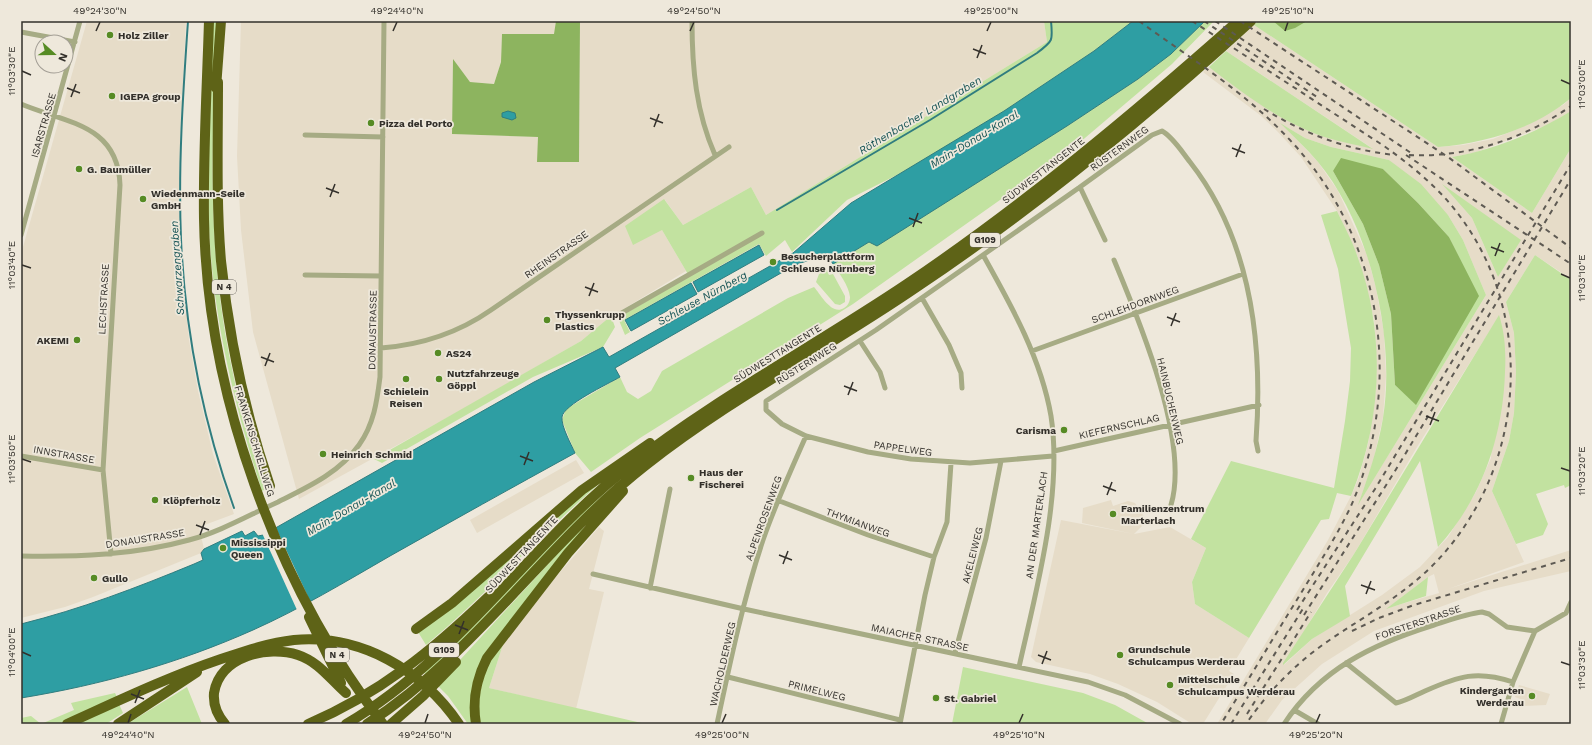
<svg xmlns="http://www.w3.org/2000/svg" width="1592" height="745" font-family="'Work Sans',sans-serif">
<style>
.built{fill:#e6dcc8;fill-rule:evenodd}
.green{fill:#c2e2a0;fill-rule:evenodd}
.forest{fill:#8db45f}
.water{fill:#2e9ea3;stroke:#307d7f}
.pier{fill:#eee8db}
.lines{fill:none;stroke-linecap:round;stroke-linejoin:round}
.stream{stroke:#307d7f;stroke-width:2}
.street{stroke:#a6ab84;stroke-width:5}
.highway{stroke:#5e6317;stroke-width:10}
.rail{stroke:#5e5a53;stroke-width:2;stroke-dasharray:5 5;stroke-linecap:butt}
.ticks{fill:none;stroke:#33302b;stroke-width:1.5}
.poi-dot{fill:#568b24;stroke:#eee8db;stroke-width:1.5}
.labels{text-anchor:middle;stroke-width:3.5;stroke-linejoin:round;paint-order:stroke}
.shield{fill:#eee8db;stroke:#6b6760;stroke-width:1}
.shield-label{font-size:9px;font-weight:bold;fill:#33302b}
.poi-label{font-size:10px;font-weight:bold;fill:#33302b;stroke:#eee8db;text-anchor:start}
.street-label{font-size:10px;fill:#33302b;stroke:#eee8db}
.water-label{font-size:11px;font-style:italic;fill:#145254;stroke:#eee8db}
.neatline{fill:none;stroke:#33302b;stroke-width:1.5}
.ticks-label{font-size:10px;text-anchor:middle;fill:#33302b}
</style>
<rect width="100%" height="100%" fill="#eee8db"/>
<path class="built" d="M87,21H186L180,144L179,210L182,265L189,340L198,391L213,454L234,514L199,527L204,549L201,553L93,597L65,607L21,618V254Z
M241,21H556L555,34H502L501,62L494,84L470,82L453,60L452,134L539,137L538,162H579L580,21H1044L1047,42L766,215L751,187L683,225L665,200L662,230L686,271L612,316L581,341L463,409L299,499L253,332L241,230L237,156Z
M1254,25L1438,147L1463,145L1493,139L1520,128L1563,105L1571,98V111L1548,125L1474,153L1452,157L1532,213L1571,148V279L1535,255L1506,302L1514,333L1516,372L1514,413L1509,441L1492,491L1524,562L1448,589L1571,550V571L1484,591L1374,631L1322,664L1282,700L1265,724H1217L1328,540L1351,496L1359,477L1368,444L1376,389V345L1374,319L1358,257L1337,211L1301,157L1277,131L1260,115L1203,72L1209,67L1259,103L1293,123L1316,134L1372,148L1226,51ZM1283,125L1305,138L1331,147L1389,160L1448,215L1463,240L1486,295L1359,503L1373,462L1383,417L1386,376L1384,333L1376,288L1367,255L1338,191L1318,162ZM1444,186L1520,240L1498,277L1472,218ZM1499,316L1491,458L1476,492L1448,537L1420,567L1382,595L1312,639L1284,665L1327,593L1354,554L1417,447ZM1434,574L1439,593L1388,608L1428,577Z
M576,460L584,473L477,533L470,520Z
M1111,500L1113,506L1128,501L1135,503L1147,521L1134,534L1082,523L1083,508Z
M1061,520L1134,534L1170,527L1206,548L1192,582L1195,604L1249,638L1229,671L1234,674L1203,724H1192L1157,702L1118,684L1090,674L1036,662L1031,657Z
M599,527L604,531L589,589L604,592L576,709L489,688L506,635Z
M1519,685L1550,694L1546,705L1521,706L1523,700L1515,697Z"/>
<path class="green" d="M213,21H217C214,95 210,170 215,244C220,328 238,410 266,489L262,491C236,410 216,331 210,245C205,171 210,96 213,21Z
M1044,21H1133L1094,51L979,128L921,163L847,200L792,252L785,240L766,256L759,244L624,320L630,332L625,335L618,318L689,276L662,230L633,245L625,226L664,199L683,225L751,187L766,215L1047,42Z
M1205,21H1214L1172,64L1072,149L853,304L640,438L591,472L575,453L562,420L566,409L620,377L627,392L638,399L651,391L662,371L788,298L814,287C821,295 832,316 844,308C848,306 850,301 850,297C849,286 839,273 833,264L869,242L878,245L1067,126L1138,79L1171,54Z
M1258,21H1571V98C1534,129 1485,143 1438,147L1254,25Z
M1226,51L1373,149C1354,144 1334,141 1316,134C1277,119 1241,92 1209,67Z
M1571,111V148L1532,213L1452,157C1494,150 1535,133 1571,111Z
M1280,123L1305,138L1331,147L1389,160L1421,184L1448,215L1463,240L1486,295L1358,505C1368,477 1378,448 1383,418C1396,339 1370,224 1318,162C1306,148 1293,136 1280,123ZM1383,169L1418,203L1449,237L1478,296L1416,404L1395,385L1391,314L1379,265L1363,224L1333,171Z
M1442,184L1521,240L1498,277L1472,218Z
M1337,211C1344,226 1353,242 1358,258C1386,335 1382,420 1351,496L1337,493L1329,519L1321,520L1249,638L1195,604L1192,582L1206,548L1191,539L1231,461L1334,488L1345,421L1350,381L1351,348L1338,269L1321,215Z
M1535,255L1571,280V485L1565,488L1564,485L1536,494L1548,524L1543,535L1516,544L1492,491L1509,441L1514,413L1516,372L1514,333L1506,302Z
M827,270L829,275L833,274L845,296V302L840,305L835,304L816,282L819,274Z
M1499,315C1505,333 1506,353 1505,372C1503,437 1482,498 1438,547L1420,461L1345,586L1350,616L1312,639L1283,665V663L1354,554Z
M611,316L615,327L603,347L533,377L382,463L374,459L581,341Z
M653,452L427,675L424,673L577,517Z
M608,476C545,530 489,592 426,645L418,632L549,519Z
M582,527L585,530L490,648L473,724H468L448,696L437,685Z
M1428,577L1426,596L1386,609Z
M506,635L489,688L646,724H478L480,677Z
M963,667L1083,693L1115,705L1149,724H952Z
M187,687L202,724H127Z
M115,693L117,697L59,724H21V718L31,716L41,724L74,710L71,703Z
M119,704L123,713L106,724H75Z"/>
<path class="forest" d="M556,21H580L579,162H537L538,137L452,134L453,59L470,82L494,84L501,62L502,34H554Z
M1273,21H1307L1295,28L1285,31Z
M1341,158L1383,169L1418,203L1449,237L1479,296L1416,405L1395,385L1391,314L1379,265L1363,224L1333,171Z"/>
<path class="water" d="M1133,21H1205L1171,54L1138,79L1067,126L877,246L869,242L833,264L827,254L795,265L615,368L620,377C608,384 563,405 562,417C561,426 571,444 575,453C513,487 452,521 390,556C345,582 300,609 253,630C179,663 101,685 21,698V624C81,609 136,588 194,564L203,560L201,553L204,549L242,531L245,536L254,531L258,536L263,535L534,382L603,347L609,357L793,253L851,203L1004,111L1094,51Z
M508,111L515,113L516,118L512,120L502,117V113Z
M759,245L764,255L698,292L693,282Z
M691,283L697,294L631,331L625,320Z"/>
<path class="pier" d="M275,526L311,603L297,610L262,533Z"/>
<g class="lines">
<path class="stream" d="M188,21C183,93 178,166 181,239C185,330 203,422 234,508
M777,210L930,120L1037,53C1053,41 1053,41 1051,21"/>
<path class="street" d="M692,21C692,68 696,112 715,155
M21,32L75,42
M21,104C66,123 118,124 120,185L103,470L111,554
M305,135L383,137
M1080,187L1105,240
M21,235L80,21
M983,255C1011,305 1041,358 1051,416C1063,494 1036,591 1019,667
M1114,260C1139,320 1190,441 1171,505
M305,275L381,276
M922,298L949,345L961,373L962,388
M613,318L762,233
M860,341L880,372L885,388
M381,348C421,345 458,333 491,310L729,147
M1032,351L1243,274
M1054,451L1259,405
M21,456L103,470
M1053,456L970,463L911,459L868,452L806,436L782,424L766,410V401L876,330L1080,187L1152,135L1162,131C1173,137 1182,152 1190,162C1252,241 1263,345 1256,441L1258,451
M777,500L868,535L934,557
M21,556C77,557 135,555 189,540C220,532 249,515 278,502C308,487 339,473 359,445C374,424 377,401 380,377L384,21
M593,574L744,609L1088,682L1125,695L1180,724
M650,588L670,489
M955,653L986,538L1001,461
M1346,663L1396,703C1406,701 1416,695 1425,691C1459,676 1477,670 1513,682
M728,677L900,720
M1294,710L1318,724
M717,724C730,663 743,600 763,540C775,505 791,470 806,436
M900,724L925,595L934,557L947,522L951,463
M1284,724C1320,669 1373,644 1434,625C1450,620 1466,614 1482,612L1489,614L1507,627L1535,631L1566,613L1571,602
M1501,724L1513,682L1535,631"/>
<path class="highway" d="M209,21C207,87 203,153 204,219C207,394 276,584 383,724
M218,82C218,142 216,202 221,261C229,339 245,413 270,486
M216,88L221,21
M309,617L341,683
M416,629L452,603L582,490L650,443
M67,724C118,701 168,677 221,659C245,651 268,643 294,640C361,634 422,670 459,724
M118,724L197,672
M225,724C218,716 213,705 214,693C220,656 268,645 298,655C319,662 330,679 346,693
M308,724C379,694 433,650 488,597
M346,724C459,658 528,546 629,466C716,398 815,346 907,284C1024,205 1132,115 1238,21
M367,724C476,654 545,544 646,465C731,398 828,348 917,287C1036,207 1146,117 1251,21
M391,724L423,696L456,662
M476,724C472,700 476,680 487,658L568,553L623,491"/>
<path class="rail" d="M1139,21C1190,58 1245,92 1288,138C1382,236 1405,383 1351,506C1336,538 1316,568 1298,598C1272,640 1247,682 1221,724
M1192,21L1384,146C1412,166 1438,187 1459,215C1539,321 1524,476 1430,568C1401,596 1367,615 1334,637C1299,660 1270,689 1246,724
M1204,21L1317,97
M1215,21L1414,155
M1240,21L1448,157L1571,248
M1264,109C1305,134 1347,150 1395,155
M1406,155L1571,264
M1409,155C1466,158 1524,139 1571,106
M1297,610L1375,489L1571,164
M1304,615L1395,471L1571,179
M1352,631L1379,618L1414,605L1571,558
M1247,714L1311,612
M1231,724L1304,607"/>
</g>
<path class="ticks" d="M96,31L100,22M393,31L397,22M690,31L694,22M987,31L991,22M1285,31L1288,22M973,49L986,54M977,58L982,45M22,71L31,75M1561,80L1570,84M67,88L80,93M71,97L76,84M650,118L663,123M654,127L659,114M1232,148L1245,153M1236,157L1241,144M326,188L339,193M330,197L335,184M909,218L922,223M913,227L918,213M1491,247L1504,252M1495,256L1500,243M22,265L31,268M1561,274L1570,278M585,287L598,292M589,296L594,283M1167,317L1180,322M1171,326L1176,313M261,357L274,362M265,366L270,353M844,386L857,391M848,395L853,382M1426,416L1439,421M1430,425L1435,412M520,456L533,461M22,459L31,462M524,465L529,452M1561,468L1570,471M1103,486L1116,491M1107,495L1112,482M196,525L209,530M200,535L205,521M779,555L792,560M783,564L788,551M1361,585L1375,590M1366,594L1371,581M455,625L468,630M459,634L464,621M22,652L31,656M1038,655L1051,660M1561,662L1570,665M1042,664L1047,651M131,694L144,699M135,703L140,690M128,723L131,714M425,723L428,714M722,723L726,714M1019,723L1023,714M1316,723L1320,714"/>
<g class="poi-dot">
<circle cx="110" cy="35" r="4"/>
<circle cx="112" cy="96" r="4"/>
<circle cx="371" cy="123" r="4"/>
<circle cx="79" cy="169" r="4"/>
<circle cx="143" cy="199" r="4"/>
<circle cx="773" cy="262" r="4"/>
<circle cx="547" cy="320" r="4"/>
<circle cx="77" cy="340" r="4"/>
<circle cx="438" cy="353" r="4"/>
<circle cx="406" cy="379" r="4"/>
<circle cx="439" cy="379" r="4"/>
<circle cx="1064" cy="430" r="4"/>
<circle cx="323" cy="454" r="4"/>
<circle cx="691" cy="478" r="4"/>
<circle cx="155" cy="500" r="4"/>
<circle cx="1113" cy="514" r="4"/>
<circle cx="223" cy="548" r="4"/>
<circle cx="94" cy="578" r="4"/>
<circle cx="1120" cy="655" r="4"/>
<circle cx="1170" cy="685" r="4"/>
<circle cx="1532" cy="696" r="4"/>
<circle cx="936" cy="698" r="4"/>
</g>
<g class="labels">
<g class="shield">
<rect x="970" y="233" width="30" height="14" rx="3"/>
<rect x="212" y="280" width="24" height="14" rx="3"/>
<rect x="429" y="643" width="30" height="14" rx="3"/>
<rect x="325" y="648" width="24" height="14" rx="3"/>
</g>
<g class="shield-label">
<text x="985" y="243">G109</text>
<text x="224" y="290">N 4</text>
<text x="444" y="653">G109</text>
<text x="337" y="658">N 4</text>
</g>
<g class="poi-label">
<text x="118" y="39">Holz Ziller</text>
<text x="120" y="100">IGEPA group</text>
<text x="379" y="127">Pizza del Porto</text>
<text x="87" y="173">G. Baumüller</text>
<text x="151" y="197">Wiedenmann-Seile<tspan x="151" dy="12">GmbH</tspan></text>
<text x="781" y="260">Besucherplattform<tspan x="781" dy="12">Schleuse Nürnberg</tspan></text>
<text x="555" y="318">Thyssenkrupp<tspan x="555" dy="12">Plastics</tspan></text>
<text x="69" y="344" text-anchor="end">AKEMI</text>
<text x="446" y="357">AS24</text>
<text x="447" y="377">Nutzfahrzeuge<tspan x="447" dy="12">Göppl</tspan></text>
<text x="406" y="395" text-anchor="middle">Schielein<tspan x="406" dy="12">Reisen</tspan></text>
<text x="1056" y="434" text-anchor="end">Carisma</text>
<text x="331" y="458">Heinrich Schmid</text>
<text x="699" y="476">Haus der<tspan x="699" dy="12">Fischerei</tspan></text>
<text x="163" y="504">Klöpferholz</text>
<text x="1121" y="512">Familienzentrum<tspan x="1121" dy="12">Marterlach</tspan></text>
<text x="231" y="546">Mississippi<tspan x="231" dy="12">Queen</tspan></text>
<text x="102" y="582">Gullo</text>
<text x="1128" y="653">Grundschule<tspan x="1128" dy="12">Schulcampus Werderau</tspan></text>
<text x="1178" y="683">Mittelschule<tspan x="1178" dy="12">Schulcampus Werderau</tspan></text>
<text x="1524" y="694" text-anchor="end">Kindergarten<tspan x="1524" dy="12">Werderau</tspan></text>
<text x="944" y="702">St. Gabriel</text>
</g>
<g class="street-label">
<text transform="translate(43 125) rotate(-74)" y="4">ISARSTRASSE</text>
<text transform="translate(1119 148) rotate(-36)" y="4">RÜSTERNWEG</text>
<text transform="translate(1043 170) rotate(-38)" y="4">SÜDWESTTANGENTE</text>
<text transform="translate(556 254) rotate(-35)" y="4">RHEINSTRASSE</text>
<text transform="translate(103 299) rotate(-87)" y="4">LECHSTRASSE</text>
<text transform="translate(1135 304) rotate(-20)" y="4">SCHLEHDORNWEG</text>
<text transform="translate(372 330) rotate(-89)" y="4">DONAUSTRASSE</text>
<text transform="translate(777 353) rotate(-32)" y="4">SÜDWESTTANGENTE</text>
<text transform="translate(806 363) rotate(-32)" y="4">RÜSTERNWEG</text>
<text transform="translate(1171 401) rotate(77)" y="4">HAINBUCHENWEG</text>
<text transform="translate(1119 426) rotate(-13)" y="4">KIEFERNSCHLAG</text>
<text transform="translate(255 441) rotate(73)" y="4">FRANKENSCHNELLWEG</text>
<text transform="translate(903 448) rotate(8)" y="4">PAPPELWEG</text>
<text transform="translate(64 454) rotate(10)" y="4">INNSTRASSE</text>
<text transform="translate(763 518) rotate(-70)" y="4">ALPENROSENWEG</text>
<text transform="translate(858 522) rotate(20)" y="4">THYMIANWEG</text>
<text transform="translate(1036 525) rotate(-82)" y="4">AN DER MARTERLACH</text>
<text transform="translate(145 538) rotate(-9)" y="4">DONAUSTRASSE</text>
<text transform="translate(521 554) rotate(-47)" y="4">SÜDWESTTANGENTE</text>
<text transform="translate(972 555) rotate(-76)" y="4">AKELEIWEG</text>
<text transform="translate(1418 622) rotate(-19)" y="4">FORSTERSTRASSE</text>
<text transform="translate(920 637) rotate(12)" y="4">MAIACHER STRASSE</text>
<text transform="translate(722 664) rotate(-77)" y="4">WACHOLDERWEG</text>
<text transform="translate(817 690) rotate(14)" y="4">PRIMELWEG</text>
</g>
<g class="water-label">
<text transform="translate(920 115) rotate(-31)" y="4">Röthenbacher Landgraben</text>
<text transform="translate(974 139) rotate(-31)" y="4">Main-Donau-Kanal</text>
<text transform="translate(177 268) rotate(-94)" y="4">Schwarzengraben</text>
<text transform="translate(702 298) rotate(-29)" y="4">Schleuse Nürnberg</text>
<text transform="translate(351 507) rotate(-30)" y="4">Main-Donau-Kanal</text>
</g>
</g>
<rect width="1592" height="745" fill="none" stroke="#eee8db" stroke-width="44"/>
<g transform="translate(54 54) rotate(111)"><circle r="19" fill="#eee8db" stroke="#a39e95"/>
<path d="M0-3L7 15L0 10L-7 15Z" fill="#568b24"/>
<text y="-6" font-size="11" font-weight="bold" text-anchor="middle" fill="#33302b">N</text>
</g>
<rect x="22" y="22" width="1548" height="701" class="neatline"/>
<g class="ticks-label">
<text x="100" y="14">49°24'30"N</text>
<text x="397" y="14">49°24'40"N</text>
<text x="694" y="14">49°24'50"N</text>
<text x="991" y="14">49°25'00"N</text>
<text x="1288" y="14">49°25'10"N</text>
<text transform="translate(11 71) rotate(-90)" y="4">11°03'30"E</text>
<text transform="translate(1581 84) rotate(-90)" y="4">11°03'00"E</text>
<text transform="translate(11 265) rotate(-90)" y="4">11°03'40"E</text>
<text transform="translate(1581 278) rotate(-90)" y="4">11°03'10"E</text>
<text transform="translate(11 459) rotate(-90)" y="4">11°03'50"E</text>
<text transform="translate(1581 471) rotate(-90)" y="4">11°03'20"E</text>
<text transform="translate(11 652) rotate(-90)" y="4">11°04'00"E</text>
<text transform="translate(1581 665) rotate(-90)" y="4">11°03'30"E</text>
<text x="128" y="738">49°24'40"N</text>
<text x="425" y="738">49°24'50"N</text>
<text x="722" y="738">49°25'00"N</text>
<text x="1019" y="738">49°25'10"N</text>
<text x="1316" y="738">49°25'20"N</text>
</g>
</svg>
